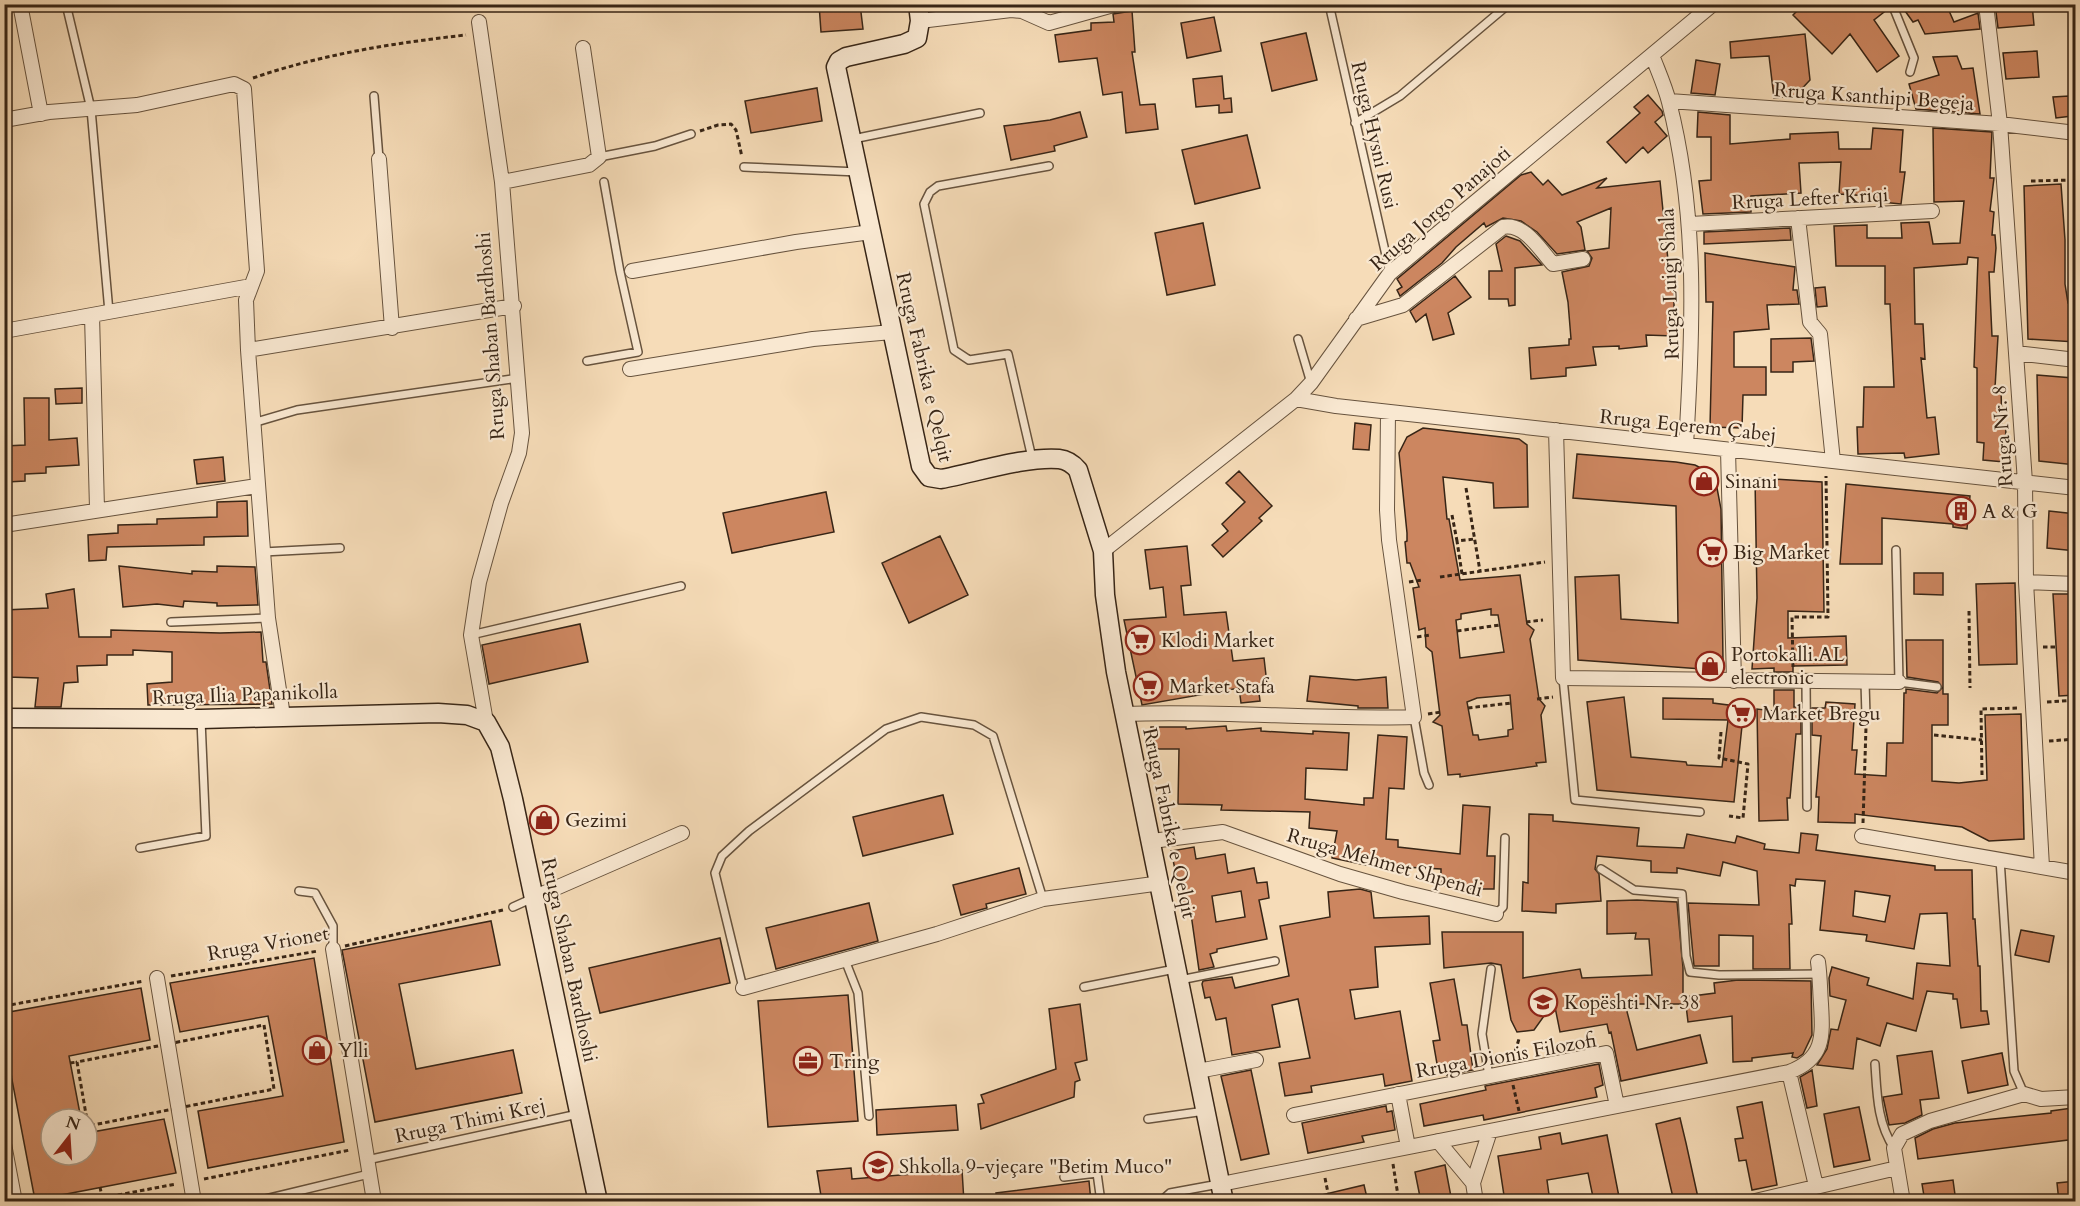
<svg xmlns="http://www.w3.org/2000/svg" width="2080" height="1206" font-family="Cardo,serif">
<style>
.building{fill:#cc8660;stroke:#372516;stroke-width:1.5;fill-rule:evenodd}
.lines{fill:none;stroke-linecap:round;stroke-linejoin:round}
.lane-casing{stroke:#67533e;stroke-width:10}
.street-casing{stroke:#67533e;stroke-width:16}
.secondary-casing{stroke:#372516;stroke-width:21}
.path{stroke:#372516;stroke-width:3;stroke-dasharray:4.5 3;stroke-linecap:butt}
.lane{stroke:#f9e8d1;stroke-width:7}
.street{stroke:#f9e8d1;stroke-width:14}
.secondary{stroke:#f9e8d1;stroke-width:18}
.labels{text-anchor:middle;stroke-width:4.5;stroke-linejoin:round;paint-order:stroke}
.street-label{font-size:20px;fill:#372516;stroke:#f9e8d1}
.poi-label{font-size:20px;fill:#372516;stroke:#f9e8d1;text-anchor:start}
</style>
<rect width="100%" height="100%" fill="#f6dcb8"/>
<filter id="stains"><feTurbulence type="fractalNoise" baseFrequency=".00333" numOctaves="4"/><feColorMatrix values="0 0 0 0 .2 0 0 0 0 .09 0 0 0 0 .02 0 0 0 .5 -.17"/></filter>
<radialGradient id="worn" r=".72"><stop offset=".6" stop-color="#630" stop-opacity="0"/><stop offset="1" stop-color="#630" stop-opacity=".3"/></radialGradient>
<path class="building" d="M819,4H860L863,29L821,32Z
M1804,4H1887L1888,9L1874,20L1899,56L1877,72L1850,34L1832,54L1793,15Z
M1900,4H1946L1954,22L1978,13L1980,29L1925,34L1918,20L1913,22Z
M1995,4H2032L2034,25L1998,28Z
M1132,11L1135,52H1132L1140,105L1155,104L1158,129L1126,133L1122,92L1103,95L1097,58L1059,62L1055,35L1091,30V23L1114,22L1113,14Z
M1214,17L1221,51L1187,58L1181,23Z
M1306,33L1317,80L1272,91L1261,43Z
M1805,34L1810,80L1795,96L1774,98L1769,56L1731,58L1730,42Z
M2037,51L2039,77L2006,79L2003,53Z
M1957,56L1962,69L1973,68L1980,114L1916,109L1909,84L1939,75L1933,57Z
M1696,60L1720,64L1715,95L1691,93Z
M1222,76L1224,99L1231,98L1232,112L1219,113V105L1196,107L1193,79Z
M817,88L822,121L751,133L745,101Z
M1648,95L1662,111L1663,115L1655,122L1667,136L1648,153L1643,147L1626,163L1607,142L1640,113L1634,107Z
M2069,96L2072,116L2056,118L2053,97Z
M1080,112L1087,137L1054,146L1055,151L1011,160L1004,126L1050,120Z
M1698,112L1730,115V144L1790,139V134L1838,132L1839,149H1871L1873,128L1903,130L1900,172H1905L1901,204L1870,201V196L1839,194L1841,162L1799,163L1801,193L1751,196V212L1703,214L1699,181L1711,180V137H1697Z
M1933,128L1992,132L1990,178H1994L1990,211L1994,212L1992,235H1995L1996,248L1994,272H1989L1992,336H1998L1995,388H2001L2002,428H2006L2004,462L1983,460L1984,443L1977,442V368L1974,367L1978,258L1968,257L1967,264L1914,268L1915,324H1923L1925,359L1921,358L1927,418L1935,417L1939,454L1905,458L1904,453L1858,454L1857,427H1863L1864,387H1894L1890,304H1885V266H1836L1834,226L1867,225V238H1902L1901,223L1929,222L1933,244L1960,243L1964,201L1934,202Z
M1247,135L1260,188L1195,204L1182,150Z
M1531,172L1543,185L1548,180L1562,195L1607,178L1597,188L1660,181L1670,280H1674V336L1646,335L1647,346L1619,349V346L1593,347L1596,365L1566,368V376L1531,379L1529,348L1569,345V339H1571L1568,302L1562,272L1589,266L1592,258L1587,251L1609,248L1611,208L1577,222L1581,227L1585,250L1557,254L1537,232L1521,221L1503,218L1486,227L1484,223L1456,247L1442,263L1400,296L1397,290L1402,287L1397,279L1521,175Z
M2061,184L2065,240V284L2068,303H2076V342L2028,339L2024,186Z
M1203,223L1215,285L1167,295L1155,233Z
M1790,228L1791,240L1704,244V232Z
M1506,236L1520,241L1542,265L1515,268V305L1509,306L1508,299H1489V271H1502L1496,244Z
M1705,253L1795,267L1793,290H1797L1799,304L1767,305L1769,329L1734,332V367H1766V395H1743L1742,428L1710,427L1713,302H1706Z
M1455,276L1471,297L1448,313L1454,334L1433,340L1426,314L1416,322L1410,311Z
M1825,287L1827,306L1817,307L1815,288Z
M1811,338L1814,361L1793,362V372H1771V339Z
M2037,375L2073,378L2076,465L2039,461Z
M82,388V403L56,404L55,389Z
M24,398H49V440L77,438L79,465L46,467V473L25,474V481L7,482L5,446L25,445Z
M1355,423L1371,425L1369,450L1353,449Z
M1423,428L1519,439L1527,445L1528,507L1494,508L1493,483L1443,477L1447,519H1449L1460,580L1520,575L1527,624L1534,630L1530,639L1539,699L1545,706L1541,715L1546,762L1536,763L1537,766L1460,777V774L1448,775L1442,726L1433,722L1440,715L1432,652L1426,647L1425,628L1419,630L1413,588L1419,587L1410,563H1407L1405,542L1407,541V533L1399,453L1407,437ZM1491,609V615H1498L1504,652L1460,658L1456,620L1461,619V614ZM1510,695L1513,729L1508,730V736L1479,740L1478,735H1473L1467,702L1477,698Z
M1577,454L1676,462L1695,465L1711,473L1717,488L1721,509L1723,661L1716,670L1578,660L1575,577L1619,575L1621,619L1678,623L1676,506L1573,498Z
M223,457L225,481L197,484L194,460Z
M1239,471L1272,506L1259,518L1262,521L1223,557L1212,545L1228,531L1222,524L1245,502L1226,483Z
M1755,478L1822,482L1824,612L1788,611V638L1846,636L1847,665L1793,666V672H1774V668L1752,669L1757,598Z
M1846,484L1970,496L1967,529L1953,527V524L1882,518V564H1840Z
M826,492L834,532L732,553L723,513Z
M247,501L248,536L204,537V545L107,547L106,560L89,561L88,535L118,533V525L157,524V519L217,517V502Z
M2049,511L2076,514V551L2047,548Z
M940,536L968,595L909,623L882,563Z
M1187,546L1191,585L1181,586L1184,615L1226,612L1233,661L1264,658L1267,684L1258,685L1260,701L1241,703L1239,688L1142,705L1124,620L1166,617L1163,587L1150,589L1145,550Z
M119,566L192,574V571L217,572V566L255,567L258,605L217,606V603L184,601L183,607L157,604L123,607Z
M1914,573H1943V595L1914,594Z
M2015,583L2017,664L1979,665L1976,584Z
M74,589L79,637H111V630L220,633L261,632L263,662H266L272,704L148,705L147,684L172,682V652L133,650V655H107V665L77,666L78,682L64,683L61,707H35L38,678L8,677L9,639L6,640L4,610L48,608L46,594Z
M2053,594H2076V695L2059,696Z
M580,624L588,662L489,684L482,645Z
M1906,640H1943V694H1948V725H1932V781L1959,783L1987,780L1985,715L2021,714L2024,839L1989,841L1962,827L1855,814V823L1818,822L1819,797H1816L1821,736L1812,735V708H1825L1826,702L1855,704L1852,750H1857L1855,774L1886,776L1887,743H1903L1904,693H1906V689L1937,693L1942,688L1938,682L1907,677Z
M1310,676L1356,680L1386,677L1388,708H1358V706L1307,701Z
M1774,690H1794V707H1801V734H1796L1790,798H1787L1788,820L1759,821L1757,709L1774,711Z
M1624,697L1631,757L1686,762L1687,765L1722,767L1728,720L1663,719V698L1713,699V703L1744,707L1734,802L1597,790L1587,702Z
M1226,726L1227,731L1261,728V731L1313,734V731L1349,733L1347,770L1306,768L1305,799L1364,805V798H1373L1378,735L1407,737L1404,789L1389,788L1386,839L1398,840V847L1460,854L1463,805L1490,807L1487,856H1495L1494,889H1460V887L1441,885V869L1366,865L1332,858L1337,831L1309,828L1310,812L1221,810L1222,805L1178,804L1179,749H1151V727H1186V729Z
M943,795L953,834L863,856L853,817Z
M1529,814L1553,815V821L1639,828L1637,846L1684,848L1687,834L1735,843L1737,836L1765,844L1764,849L1799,853L1801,833L1818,835L1816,850L1935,866V870H1972L1973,919H1975L1978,966H1980L1981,1011H1987L1989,1024L1961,1028L1957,999H1953V994L1927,991L1916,1031L1887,1023L1880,1046L1857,1038L1853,1069L1817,1065L1827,1049L1831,1029L1838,1030L1846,1000L1830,996L1829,978L1832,967L1869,978L1867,985L1913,999L1917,963L1950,966L1947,913L1920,914L1914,949L1866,941L1867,935L1820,930L1825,881L1796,879L1795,886L1790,885L1792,924H1789L1790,969H1753V936L1719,935V966H1694L1688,903L1759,905L1757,871L1723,862L1720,876L1677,868V873L1651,872V861L1597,856L1595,869L1599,874L1601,901L1556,904V913L1522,911L1523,882L1528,883ZM1855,891L1890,896L1885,922L1853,916Z
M1194,847L1196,859L1225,854L1228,873L1254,868L1257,883L1267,882L1269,898L1259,900L1267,939L1217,949V952L1210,954L1214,967L1199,970L1191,914L1185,915L1171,851ZM1241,891L1245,917L1216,922L1212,896Z
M1019,868L1026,894L986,904L987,908L961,915L953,885Z
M1360,889L1371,892L1374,918L1429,916L1430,944L1375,947L1378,987L1350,990L1355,1019L1400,1011L1412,1081L1385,1086L1383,1074L1311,1086L1312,1092L1285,1096L1279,1063L1310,1058L1298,999L1272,1005L1280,1047L1232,1055L1226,1018L1216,1020L1210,997L1205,998L1202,984L1203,981L1232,977L1235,988L1289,976L1280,926L1330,917L1328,892Z
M1637,900L1677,902L1683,968V1004H1625L1637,1050L1700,1035L1707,1063L1621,1081L1611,1032L1609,1033L1607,1024L1560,1032L1554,1002L1534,1030L1517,1032L1511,1020L1501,965L1491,963L1444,968L1442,932H1523V978L1580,969L1582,978L1652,975L1649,939H1635L1636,933L1607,934V901Z
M869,903L878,941L776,969L766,928Z
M491,921L500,965L399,984L416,1069L513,1050L522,1093L375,1122L342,950Z
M2021,930L2054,936L2049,962L2015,955Z
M720,938L730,983L600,1013L589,968Z
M314,958L344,1142L208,1168L198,1111L283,1096L268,1016L180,1032L170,983Z
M1454,979L1462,1025H1467L1473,1070L1447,1075L1445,1063L1437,1064L1433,1041L1440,1040L1430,983Z
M1738,980L1811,981L1812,1035L1803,1054L1797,1058L1792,1057L1793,1053L1752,1058V1061L1733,1062L1732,1016L1688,1022L1685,997L1715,993L1714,983Z
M141,988L150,1040L69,1056L81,1119H51V1155H87V1133L164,1119L176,1173L35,1200L4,1038V1013Z
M848,995L858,1121L768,1127L758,1001Z
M1080,1004L1087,1060L1075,1063L1080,1080L1075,1082L1074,1097L981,1129L978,1104L984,1103L981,1095L1056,1069L1049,1009Z
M1932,1051L1939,1098L1920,1100L1922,1115L1905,1123L1889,1125L1883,1097L1902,1094L1897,1056Z
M2002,1053L2008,1085L1968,1093L1962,1061Z
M1599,1064L1603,1085L1595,1088L1597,1097L1484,1120L1483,1115L1424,1126L1420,1104L1486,1090L1485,1086Z
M1251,1070L1269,1154L1241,1160L1221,1076Z
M1812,1070L1817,1106L1807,1108L1800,1077Z
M1762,1102L1777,1185L1752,1190L1746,1160L1739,1161L1735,1139L1743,1138L1737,1107Z
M956,1105L958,1130L877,1135L876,1110Z
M1386,1106L1387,1112L1392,1111L1395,1130L1362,1136L1364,1142L1308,1153L1302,1123Z
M1859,1107L1870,1160L1834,1167L1824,1114Z
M2072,1108L2076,1139L1918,1159L1915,1138L1933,1129L1955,1123L2051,1113V1111Z
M1680,1118L1686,1143L1699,1202H1674L1656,1124Z
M1560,1133L1562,1144L1607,1135L1620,1202H1594L1588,1173L1547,1180L1550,1202H1505L1498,1156L1541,1149L1539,1137Z
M1445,1165L1452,1202H1421L1415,1172Z
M851,1168L852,1179L962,1170L964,1202H822L817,1171Z
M1953,1180L1956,1202H1925L1922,1184Z
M1089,1181L1091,1202H997L996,1193Z
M2076,1181V1202H2059L2057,1183Z
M1364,1185L1368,1202H1317V1196Z"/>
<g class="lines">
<g class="lane-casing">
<path id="lane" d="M66,4L91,109L109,312
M1329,4L1390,273
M1892,4L1914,58L1910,72
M374,96L379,159
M1355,123L1400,96L1509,4
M853,139L980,113
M599,157L655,146L691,134
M744,167L858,172
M4,249H5
M1298,339L1311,383
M587,361L638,352L620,272L604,182
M253,423L297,410L519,378
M1032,458L1008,354L969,360L954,350L924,204L930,192L938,186L1049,166
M1896,550L1899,682L1937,687
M263,552L340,548
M171,622L268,618
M471,635L681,586
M1563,678L1575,800L1700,812
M1806,681L1807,807
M1865,682L1866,716
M1414,717L1424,773L1429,785
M140,848L206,836L201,720
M2000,859L2014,1071L2024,1094
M1601,869L1634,890L1682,894L1686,956L1690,972L1719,975L1820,974
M299,891L315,893L333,926V949
M513,907L533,898
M1496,914L1503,907L1505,838
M845,960L858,993L869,1116
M1180,980L1275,961
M1084,987L1175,969
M743,988L715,873L722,856L749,831L886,729L921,717L974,725L993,736L1043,899
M1875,1064C1877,1093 1877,1123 1894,1148
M1489,1076L1482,1034L1491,969
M1148,1119L1205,1111
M367,1160L578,1114
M1064,1177L1097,1173L1101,1202
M253,1202L369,1174
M1160,1202L1170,1193L1219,1184"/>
</g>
<g class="street-casing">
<path id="street" d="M20,4L41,114
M1986,4L2000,124L2025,482L2026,582L2042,867
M920,21L1011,10L1022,11L1049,23L1117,4
M479,22L502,182L522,433L519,453L501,503L479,582L471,635L486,722
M1652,55C1658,71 1665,86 1669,102C1698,215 1693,330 1686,445
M1669,101L2000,124L2076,133
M4,120L49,112L137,105L234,84L244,89L257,271L246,300L248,350L268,618L283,716
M379,159L392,328
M502,182L589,165L599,157L583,48
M1798,218L1810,322L1820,334L1833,461
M1690,224L1932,211
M632,271L796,242L871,232
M92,315L97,509
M1356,319L1403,305L1503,227C1525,223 1540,250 1553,264L1583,259
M4,331L251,286
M248,350L514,306
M2016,353L2076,360
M630,369L813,339L892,332
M1296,399L1336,406L2076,488
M1556,430L1563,678L1899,682
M1728,450L1734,681
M4,525L257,486
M1103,551L1296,399L1311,383L1390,273L1713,4
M2026,582L2076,584
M1124,714C1221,710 1318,720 1414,717L1389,540L1387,510L1388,412
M1862,836L2076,873
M1152,841L1223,832L1340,874L1403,892L1496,914
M533,898L682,833
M333,949L374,1201
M157,978L194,1202
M743,988L937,934L1043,899L1161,883
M1198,1071L1256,1060
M1789,1072L1816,1186
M1398,1094L1408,1147
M1294,1115L1606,1053L1617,1106
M1438,1141L1473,1183L1476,1202
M4,1144L15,1202
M1473,1183L1490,1131
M1221,1184L1789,1072C1824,1059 1823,1037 1821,1004C1820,990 1820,976 1818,962
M1751,1202L1897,1168
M1903,1202L1894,1148L1902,1134L1930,1121L2024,1094L2041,1099L2076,1097"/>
</g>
<g class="secondary-casing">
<path id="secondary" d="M918,4L920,21L917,38L904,44L846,57L839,61L836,67L921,466L929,477L941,479C974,473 1027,456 1059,459C1068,460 1073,464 1078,470L1103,551L1105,595L1116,672L1224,1202
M4,718L201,719L438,713L467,715L486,722L500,747L513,799L598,1202"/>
</g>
<path class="path" d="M253,78C323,54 394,43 466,35
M700,131L718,125L731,124L736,130L742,157
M2031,181L2071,180V208
M2068,296H2075
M1466,488L1480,571
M1452,515L1457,541
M1462,574L1457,541L1474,539
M1440,577L1545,562
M1409,582L1422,580
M1969,611L1970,688
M1526,622L1543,620
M1457,631L1500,625
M1417,637L1430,635
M2043,647H2056
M1793,667L1792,617H1828L1826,476
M1537,699L1553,697
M2047,702L2076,700
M1468,708L1511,703
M1428,714L1441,712
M1721,732L1719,758L1748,764L1743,818L1729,816
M1934,735L1982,740
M2049,741L2076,739
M1982,775L1981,709L2020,708
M1863,823L1866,727
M345,946L503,910
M171,976L318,951
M4,1006L144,981
M264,1025L274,1089L88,1126L77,1062Z
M1513,1058L1519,1039
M70,1063L77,1062
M4,1077L12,1075
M1513,1085L1519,1111
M88,1126L90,1133
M1393,1164L1399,1202
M1325,1178L1328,1193
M204,1179L350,1150
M100,1187L102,1197
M81,1202L176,1184"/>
<use href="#lane" class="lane"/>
<use href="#street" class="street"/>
<use href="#secondary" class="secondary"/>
</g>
<defs>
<g id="shop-ring" transform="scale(1.5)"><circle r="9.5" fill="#f9e8d1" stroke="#8f2418" stroke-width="1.5"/><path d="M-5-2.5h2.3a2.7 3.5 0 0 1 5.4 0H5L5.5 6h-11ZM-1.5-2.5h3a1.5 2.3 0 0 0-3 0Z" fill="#8f2418"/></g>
<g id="building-ring" transform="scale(1.5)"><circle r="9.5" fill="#f9e8d1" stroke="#8f2418" stroke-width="1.5"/><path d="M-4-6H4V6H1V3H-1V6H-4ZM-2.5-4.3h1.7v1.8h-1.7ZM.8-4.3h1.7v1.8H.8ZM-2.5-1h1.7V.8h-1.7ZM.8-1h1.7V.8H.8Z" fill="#8f2418"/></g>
<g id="supermarket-ring" transform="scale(1.5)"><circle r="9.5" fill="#f9e8d1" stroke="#8f2418" stroke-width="1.5"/><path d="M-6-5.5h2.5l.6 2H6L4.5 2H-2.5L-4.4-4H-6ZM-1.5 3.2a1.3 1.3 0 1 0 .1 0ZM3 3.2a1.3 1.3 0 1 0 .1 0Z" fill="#8f2418"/></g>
<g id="school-ring" transform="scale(1.5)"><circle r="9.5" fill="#f9e8d1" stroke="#8f2418" stroke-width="1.5"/><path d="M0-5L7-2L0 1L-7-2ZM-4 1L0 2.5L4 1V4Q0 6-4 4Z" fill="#8f2418"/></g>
<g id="office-ring" transform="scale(1.5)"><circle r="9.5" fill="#f9e8d1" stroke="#8f2418" stroke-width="1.5"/><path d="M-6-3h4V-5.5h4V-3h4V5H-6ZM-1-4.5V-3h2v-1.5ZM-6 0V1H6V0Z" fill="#8f2418"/></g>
</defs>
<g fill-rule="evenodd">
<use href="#shop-ring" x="1704" y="481"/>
<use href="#building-ring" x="1961" y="511"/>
<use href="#supermarket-ring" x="1712" y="552"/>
<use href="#supermarket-ring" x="1140" y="640"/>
<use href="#shop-ring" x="1710" y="666"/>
<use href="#supermarket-ring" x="1148" y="686"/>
<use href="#supermarket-ring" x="1741" y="713"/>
<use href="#shop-ring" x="544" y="820"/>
<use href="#school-ring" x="1543" y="1002"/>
<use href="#shop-ring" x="317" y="1050"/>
<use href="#office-ring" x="808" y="1061"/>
<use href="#school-ring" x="878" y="1166"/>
</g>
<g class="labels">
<g class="street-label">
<text transform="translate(1874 96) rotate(4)" y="7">Rruga Ksanthipi Begeja</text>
<text transform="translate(1375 135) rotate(77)" y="7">Rruga Hysni Rusi</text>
<text transform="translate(1810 198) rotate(-3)" y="7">Rruga Lefter Kriqi</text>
<text transform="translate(1440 208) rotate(-41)" y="7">Rruga Jorgo Panajoti</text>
<text transform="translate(1669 284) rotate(-92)" y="7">Rruga Luigj Shala</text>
<text transform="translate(490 336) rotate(-94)" y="7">Rruga Shaban Bardhoshi</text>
<text transform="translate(925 367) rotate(77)" y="7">Rruga Fabrika e Qelqit</text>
<text transform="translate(1688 425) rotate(6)" y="7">Rruga Eqerem Çabej</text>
<text transform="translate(2002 436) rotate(-94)" y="7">Rruga Nr. 8</text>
<text transform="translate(245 694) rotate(-2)" y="7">Rruga Ilia Papanikolla</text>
<text transform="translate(1170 823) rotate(78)" y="7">Rruga Fabrika e Qelqit</text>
<text transform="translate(1385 862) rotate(16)" y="7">Rruga Mehmet Shpendi</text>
<text transform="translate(268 943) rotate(-10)" y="7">Rruga Vrionet</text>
<text transform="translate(570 960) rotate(78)" y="7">Rruga Shaban Bardhoshi</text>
<text transform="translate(1506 1055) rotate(-10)" y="7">Rruga Dionis Filozofi</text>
<text transform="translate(470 1120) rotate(-12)" y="7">Rruga Thimi Krej</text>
</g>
<g class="poi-label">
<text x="1725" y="488">Sinani</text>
<text x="1982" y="518">A &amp; G</text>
<text x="1733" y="559">Big Market</text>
<text x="1161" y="647">Klodi Market</text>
<text x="1731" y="661">Portokalli.AL<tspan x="1731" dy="23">electronic</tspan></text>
<text x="1169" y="693">Market Stafa</text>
<text x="1762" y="720">Market Bregu</text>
<text x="565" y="827">Gezimi</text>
<text x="1564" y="1009">Kopështi Nr. 38</text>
<text x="338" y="1057">Ylli</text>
<text x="829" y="1068">Tring</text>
<text x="899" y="1173">Shkolla 9-vjeçare "Betim Muco"</text>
</g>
</g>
<rect width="2080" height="1206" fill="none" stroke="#f6dcb8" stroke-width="24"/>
<rect x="6" y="6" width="2068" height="1194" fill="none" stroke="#372516" stroke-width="3"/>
<rect x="12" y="12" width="2056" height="1182" fill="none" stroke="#372516" stroke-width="1.5"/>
<g transform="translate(69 1137) rotate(17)"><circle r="28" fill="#f9e8d1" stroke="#ab9a86" stroke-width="1.5"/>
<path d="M0-4.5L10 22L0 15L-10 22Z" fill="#8f2418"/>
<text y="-9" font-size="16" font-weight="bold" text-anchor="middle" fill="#372516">N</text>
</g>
<rect width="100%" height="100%" filter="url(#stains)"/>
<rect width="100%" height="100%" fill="url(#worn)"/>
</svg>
